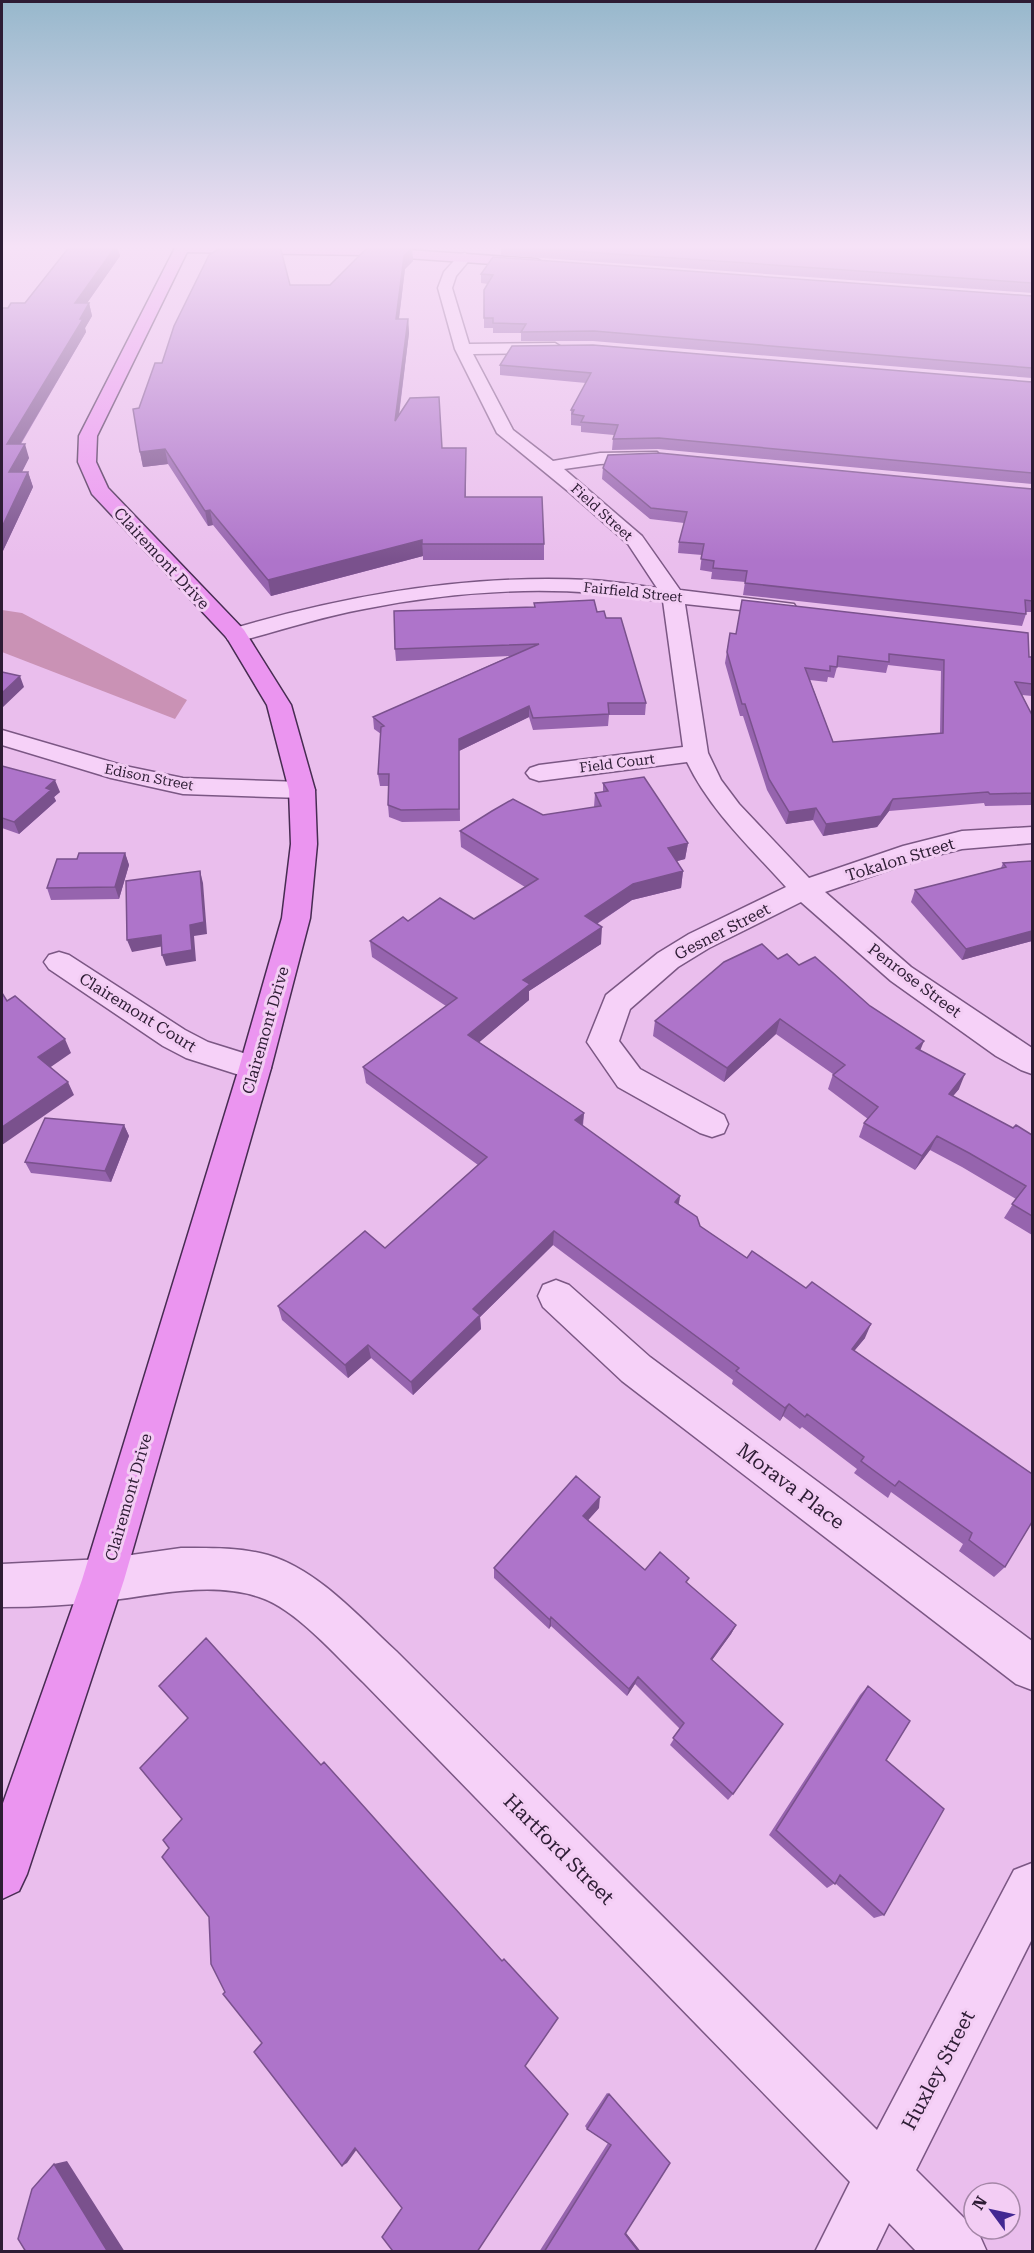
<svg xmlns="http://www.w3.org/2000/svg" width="1034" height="2253" font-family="'Roboto Serif',serif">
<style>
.green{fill:#ca92b5}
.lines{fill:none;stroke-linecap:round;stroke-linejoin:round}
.minor-casing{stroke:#7b5784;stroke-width:3}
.major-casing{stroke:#472c52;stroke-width:3}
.minor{fill:#f6d1f8;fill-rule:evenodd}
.major{fill:#eb95f0;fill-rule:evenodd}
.wall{fill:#9664ae;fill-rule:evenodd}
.shaded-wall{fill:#7a518d}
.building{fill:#ae74ca;stroke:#7a518d;stroke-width:1.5;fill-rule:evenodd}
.labels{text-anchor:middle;stroke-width:6;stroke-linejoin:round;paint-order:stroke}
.far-street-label{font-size:14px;fill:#2d1c34;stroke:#f3cdf4}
.street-label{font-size:16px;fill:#2d1c34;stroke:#f3cdf4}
.near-street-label{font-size:20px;fill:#2d1c34;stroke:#f3cdf4}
</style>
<rect width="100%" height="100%" fill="#eabeed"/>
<path class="green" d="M2,610L22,613L187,700L175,719L2,652Z"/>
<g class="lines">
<g class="minor-casing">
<path id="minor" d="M465,253L472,257L456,276L452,288L469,344L555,343L563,348L555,353L473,354L513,430L553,461L600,453L657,452L660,456L657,460L651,461L600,464L564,469L642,536L680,590L786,603L794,604L797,609L794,614L786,615L685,604L708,753L721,780L739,804L809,878L903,846L962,831L1032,827V843L962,849L921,859L825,892L911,967L1032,1048V1074L1021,1070L996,1056L891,981L801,902L709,948L678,967L630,1009L619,1041L640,1069L724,1115L728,1124L724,1133L712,1137L700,1133L618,1087L587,1042L606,995L658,953L689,934L786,887C750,847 710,810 687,762L539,781L530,778L526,773L530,768L539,765L683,747L663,601C640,599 618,595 595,593C519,587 439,594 364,609C320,617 279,631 236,642L228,640L225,635L228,630C346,595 466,574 589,580C612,581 634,585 657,588L628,544L569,492L497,433L455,349L438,288L444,272L460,254Z
M2,730L125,766L183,778L302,782L311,784L315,790L311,796L302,798L183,794L111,778L2,745Z
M59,952L69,955L185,1030L208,1042L266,1060L271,1068L266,1076L255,1080L186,1058L163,1046L49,969L44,962L49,955Z
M556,1280L569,1285L650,1357L1032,1641V1690L1016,1684L622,1381L543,1307L538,1296L543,1285Z
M181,1548C210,1548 239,1547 268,1555C318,1570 359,1617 396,1651L877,2130L1014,1870L1032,1863V1939L916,2170L978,2232L987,2252H917L889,2223L875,2252H815L850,2182L364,1683C337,1657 295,1608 259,1597C210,1581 156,1595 106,1601C72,1605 36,1607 2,1607V1564L103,1559Z"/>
</g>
<g class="major-casing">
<path id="major" d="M176,246L364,247L537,259L544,263L537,267L364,255L187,252L97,436L96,462L108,488L244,630L291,705L315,790L317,844L310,918L271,1068L124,1580L27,1874L19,1891L2,1899V1806L82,1580L239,1068L282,918L291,844L289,790L267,705L227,638L92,494L78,462L79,436Z"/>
</g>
<use href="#minor" class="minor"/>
<use href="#major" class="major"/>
</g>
<path class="wall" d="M40,246H117L120,256L87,303H89L92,316L85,328L86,332L21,444L29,458L22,472H28L33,487L2,553L8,308L25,303L68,248H41Z
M369,246H426L423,249L412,248L413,261L405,269L399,319H408L409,333L399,416L442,448H466V497L544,544V560H423V556L271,596L213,525L208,526L168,464L143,467L140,452L139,408L162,363L290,285H330Z
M501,246H1032V293L501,255Z
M481,274L1032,296V378L593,341H521V333H493V328H484V290L488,284L481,283Z
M500,365L1032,382V484L658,449L612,450L613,439L614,435L581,432V426L571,425V410L586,383L500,375Z
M603,468L1032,489V612H1026V614L1022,626L743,595L745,582L711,579L712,572L700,570L702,555L678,553L679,542L684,523L650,519L602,479Z
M534,603L597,612L606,618L646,703L645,715H609L608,726L533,730L529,717L459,751L460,821L402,822L389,817L388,805L389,786H380L378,774L381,734L374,729L373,717L510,656L396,661L395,649L534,607Z
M730,633L1032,657V696L1022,695L1032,715V805L985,806L984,803L889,811L877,827L823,836L813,820L786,824L767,790L743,716H740L725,663ZM888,665L941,671L940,733L833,742L810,680L827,682L828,677L834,678L837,667L886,673Z
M2,766L60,792L54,797L56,801L19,834L2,828Z
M603,783L688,843L685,859L677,861L683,871L681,888L632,900L597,924L601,944L529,991V1000L479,1042L584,1113L583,1126L680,1196L679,1204L700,1226L865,1338L854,1351L1005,1567L994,1577L959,1551L963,1544L891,1492L888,1498L854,1473L857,1469L802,1427L800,1429L783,1416L780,1421L732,1384L733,1380L553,1245L480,1317L481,1329L413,1395L371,1358L348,1378L282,1320L278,1306L385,1248L478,1165L366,1083L363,1067L446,1006L372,957L370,941L408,921L474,919L525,887L461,847L460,831L594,807L595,793L603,792Z
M125,853L129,865L119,899L51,900L47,888L77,859Z
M1032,861V941L962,960L911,902L915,890L1001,868L1003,863Z
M778,959L799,965L920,1050L959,1089L953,1096L1013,1128L1032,1135V1235L1004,1218L1016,1199L962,1167L930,1150L915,1170L859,1137L864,1123L868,1119L828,1089L833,1074L776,1034L724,1082L653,1036L655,1021Z
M124,1125L129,1136L111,1182L31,1173L25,1162Z
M599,1508L588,1520L645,1570L687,1584L736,1625L731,1634L712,1660L733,1794L728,1800L670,1745L680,1729L635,1684L627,1696L551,1626L549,1629L494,1578V1568Z
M868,1686L886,1760L884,1915L874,1918L835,1883L827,1888L769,1835L860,1695Z
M607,2093L609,2094L626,2233L641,2252H539L608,2143L587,2129L585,2126Z"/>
<path class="shaded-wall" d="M116,246H117L120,256L78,316L75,303Z
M412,248L413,261L405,269L397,333L396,319L404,256Z
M89,303L92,316L85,328L86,332L12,458L7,444Z
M408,319L409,333L396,436L395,421Z
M25,444L29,458L14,487L9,472Z
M165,449L168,464L143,467L140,452Z
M28,472L33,487L2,553V527Z
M210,510L213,525L208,526L205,511Z
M422,540L423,556L271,596L268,580Z
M20,676L24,687L2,708V693Z
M529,706V717L459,751L460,821L459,739Z
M55,780L60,792L54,797L56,801L19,834L14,822L46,788Z
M893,799L889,811L877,827L823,836L826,824Z
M816,808L813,820L786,824L789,812Z
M688,843L685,859L666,864L668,848Z
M125,853L129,865L119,899L115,887Z
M200,871L203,883L207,934L194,936L196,961L166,966L162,955L190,925Z
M683,871L681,888L632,900L584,932L585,916L633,884Z
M602,927L601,944L529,991V1000L469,1051L468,1035L523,980Z
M1032,931V941L962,960L966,949Z
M161,935L164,946L132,952L127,940Z
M780,1019L776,1034L724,1082L727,1068Z
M65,1039L71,1053L45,1071L38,1057Z
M924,1041L918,1056L916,1048Z
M965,1074L959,1089L943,1108L949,1094Z
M68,1082L74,1095L2,1145V1127Z
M584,1113L582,1128L575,1120Z
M124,1125L129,1136L111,1182L105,1171Z
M937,1136L930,1150L915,1170L922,1156Z
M680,1196L677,1211L675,1202Z
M554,1231L553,1245L480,1317L481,1329L413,1395L411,1382L473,1309Z
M871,1324L865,1338L845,1362L852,1349Z
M368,1345L371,1358L348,1378L345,1365Z
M789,1404L783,1416L780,1421L785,1408Z
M600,1497L599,1508L582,1527L583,1516Z
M551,1617V1626L549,1629L550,1620Z
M736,1625L731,1634L707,1667L711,1659Z
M638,1677L635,1684L627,1696L629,1689Z
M360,2145L347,2163L342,2166L355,2148Z
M67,2161L125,2252H108L54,2164Z
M622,2228L641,2252H639L625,2234Z"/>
<path class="building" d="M70,246H116L75,303H89L80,319H83L7,444H25L9,472H28L2,527V308H8L11,303H25Z
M223,246H280L290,285H330L369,246L412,248L404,256L396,319H408L395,421L410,398L439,397L442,448H466L465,497H542L544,544H422V540L268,580L210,510L205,511L165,449L140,452L133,409L139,408L155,363H162L174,326L209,255Z
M501,246H1032V283Z
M493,257L1032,296V368L594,331L521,332L526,324L493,323V318H484V290L493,275L481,274Z
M593,345L1032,382V473L659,438L613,439L618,425L581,422L584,416L572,414L574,410H571L591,373L500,365L512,346Z
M659,453L1032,489V601L1025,600L1026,614L745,583L747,571L713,568L714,561L701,559L704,544L679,542L687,512L651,508L603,468L608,455Z
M594,600L597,612L604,611L606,618H621L646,703H608L609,714L533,718L529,706L459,739V809L401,810L388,805L389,774H378L381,727L384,726L373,717L539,644L395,649L394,611L535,607L534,603Z
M742,600L1028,633L1029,657H1032V684L1015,682L1032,715V793L990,794L988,792L893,799L881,816L826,824L816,808L789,812L769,779L745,704H742L727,652L730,633L736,634ZM889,654L944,660L943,733L833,742L805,668L830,671V666L837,667L838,656L889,662Z
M2,672L20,676L2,693Z
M2,766L55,780L46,788L51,790L14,822L2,818Z
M644,777L688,843L668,848L683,871L633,884L585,916L602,927L523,980L530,984L468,1035L584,1113L575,1120L680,1196L675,1202L697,1217L700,1226L747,1258L752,1251L806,1288L812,1282L871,1324L852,1349L1032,1474V1522L1005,1567L969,1540L972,1533L899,1481L895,1486L861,1461L864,1457L807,1414L805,1417L789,1404L785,1408L736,1371L739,1368L554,1231L473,1309L480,1315L411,1382L368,1345L345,1365L278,1306L365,1231L385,1248L487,1157L363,1067L457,998L370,941L403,917L408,921L440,898L474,919L538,879L460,831L492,811L513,799L543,815L601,806L595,793L608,791L603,783Z
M79,853H125L115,887L47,888L57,859H77Z
M1032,861V931L966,949L915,890L1006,867L1003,863Z
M200,871L204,922L190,925L192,950L162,955L161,935L127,940L126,881Z
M762,944L778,959L787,954L799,965L815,957L870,1006L924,1041L916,1048L965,1074L949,1094L1013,1128L1016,1125L1032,1135V1216L1012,1204L1026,1186L969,1153L937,1136L922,1156L864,1123L878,1107L833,1075L845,1065L780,1019L727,1068L655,1021L724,962Z
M2,993L7,1001L15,996L65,1039L38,1057L68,1082L2,1127Z
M45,1118L124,1125L105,1171L25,1162Z
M576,1476L600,1497L583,1516L645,1570L660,1552L689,1578L686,1582L736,1625L711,1659L783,1724L733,1794L673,1738L684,1723L638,1677L629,1689L551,1617L550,1620L494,1568Z
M206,1638L321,1765L324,1762L502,1961L504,1959L558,2018L525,2066L568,2114L477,2252H390L392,2250L382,2237L402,2208L355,2148L342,2166L254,2052L262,2043L223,1994L225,1992L211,1964L209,1917L162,1857L169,1848L163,1840L182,1819L140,1768L188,1718L159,1686Z
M868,1686L910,1721L886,1760L944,1809L884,1915L840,1875L835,1884L776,1830Z
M609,2094L670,2163L625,2234L639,2252H544L611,2145L587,2129Z
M54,2164L108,2252H26L18,2239L32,2189Z"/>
<linearGradient id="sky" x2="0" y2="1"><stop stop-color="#97b8cc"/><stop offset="0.44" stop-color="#f6e2f7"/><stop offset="1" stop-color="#f6e2f7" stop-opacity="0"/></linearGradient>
<rect width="1034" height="561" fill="url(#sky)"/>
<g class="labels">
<g class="far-street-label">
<text transform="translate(602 512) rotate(42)" y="5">Field Street</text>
<text transform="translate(633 592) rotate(6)" y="5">Fairfield Street</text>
<text transform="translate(617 763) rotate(-7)" y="5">Field Court</text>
<text transform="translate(149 777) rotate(11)" y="5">Edison Street</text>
</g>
<g class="street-label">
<text transform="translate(162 558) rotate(47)" y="6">Clairemont Drive</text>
<text transform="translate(900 859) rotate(-17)" y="6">Tokalon Street</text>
<text transform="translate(722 931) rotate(-27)" y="6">Gesner Street</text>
<text transform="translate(915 980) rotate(37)" y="6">Penrose Street</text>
<text transform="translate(138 1012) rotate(32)" y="6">Clairemont Court</text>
<text transform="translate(265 1030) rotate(-74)" y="6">Clairemont Drive</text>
<text transform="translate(128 1497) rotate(-74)" y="6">Clairemont Drive</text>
</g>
<g class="near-street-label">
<text transform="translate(791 1486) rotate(37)" y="7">Morava Place</text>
<text transform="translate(559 1849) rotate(45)" y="7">Hartford Street</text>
<text transform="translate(938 2070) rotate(-62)" y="7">Huxley Street</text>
</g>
</g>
<rect width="1034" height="2253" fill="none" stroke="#2d1c34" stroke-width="6"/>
<g transform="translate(992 2211) rotate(303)"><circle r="28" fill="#f3cdf4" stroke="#a486a7" stroke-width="1.5"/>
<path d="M0-4.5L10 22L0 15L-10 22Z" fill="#422892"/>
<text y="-9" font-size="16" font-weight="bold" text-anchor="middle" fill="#2d1c34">N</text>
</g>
</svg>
